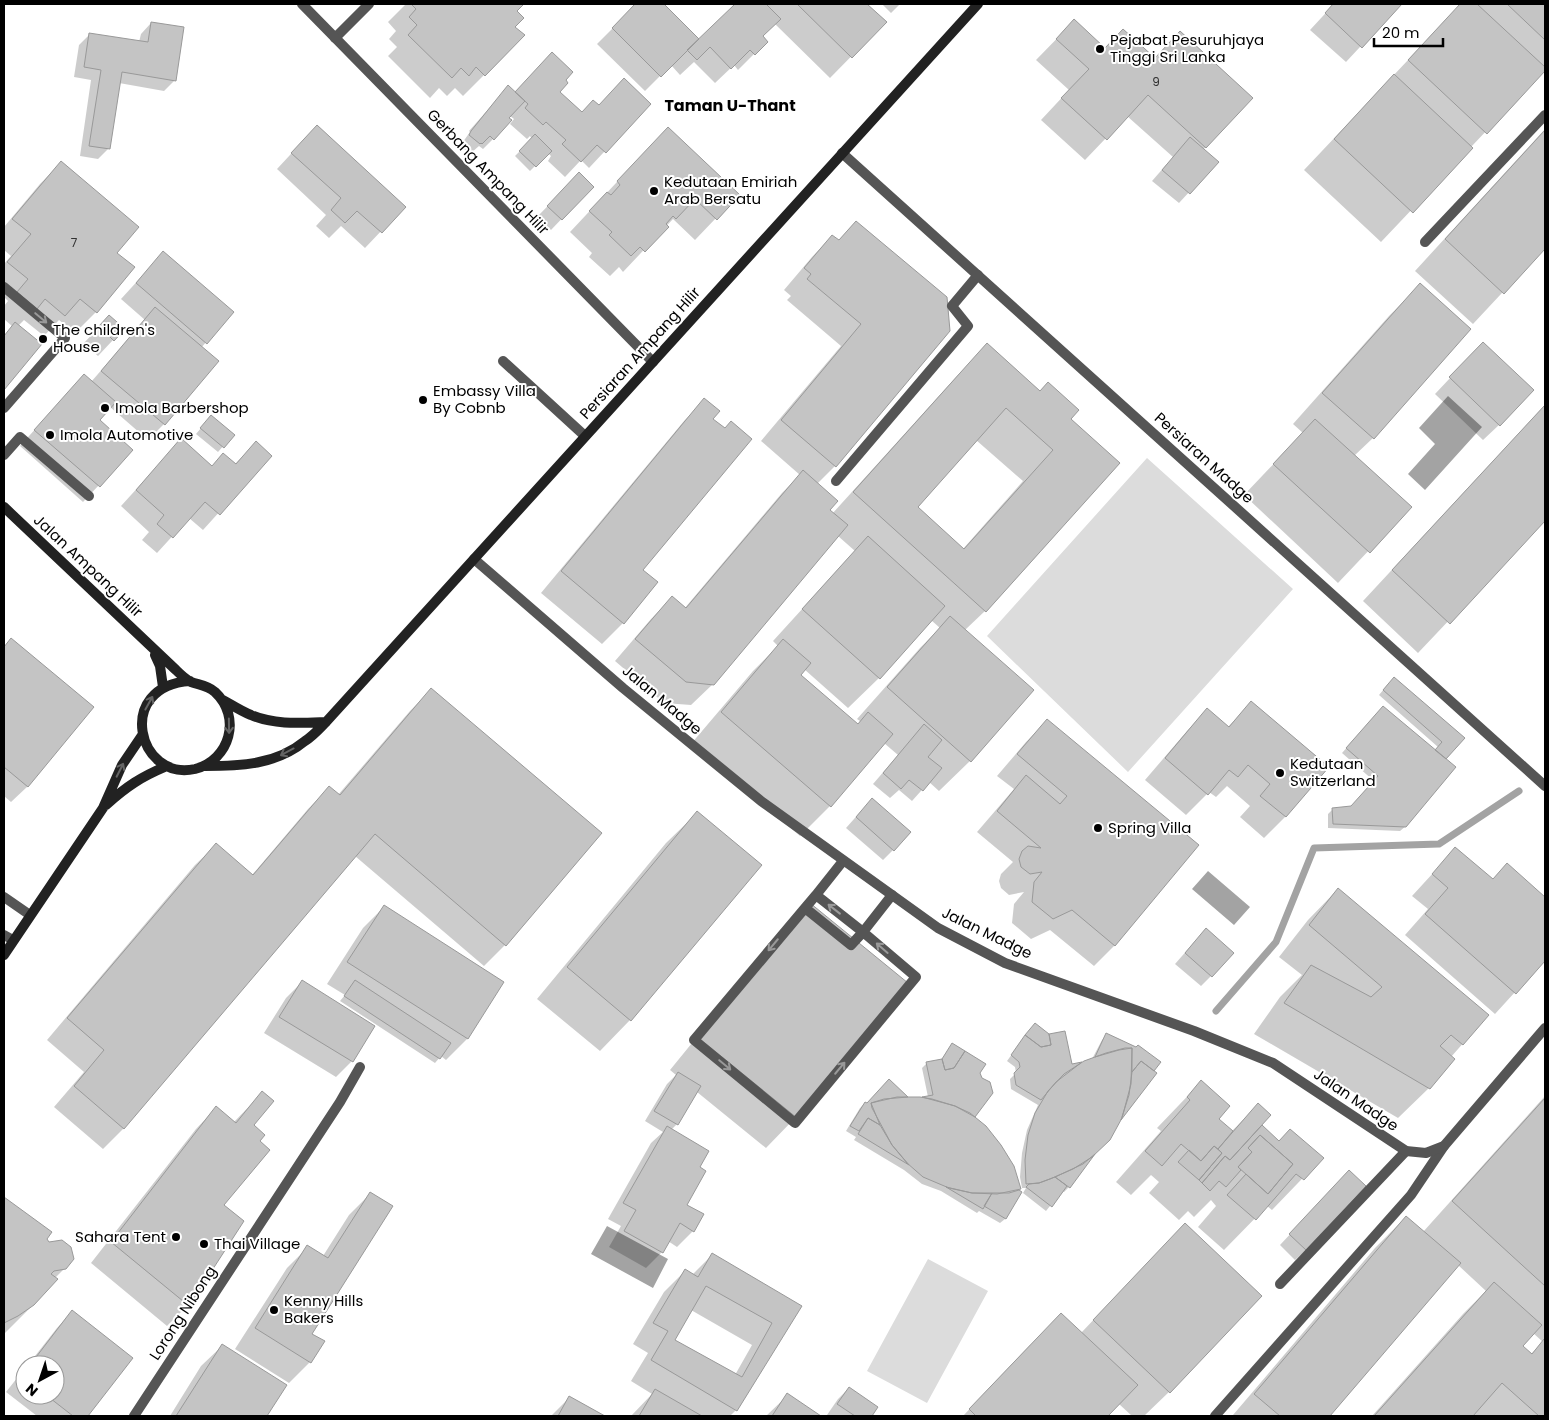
<svg xmlns="http://www.w3.org/2000/svg" width="1549" height="1420" font-family="Poppins,sans-serif">
<style>
.green{fill:#dcdcdc}
.water{fill:#a3a3a3}
.shadow{fill:#0003;fill-rule:evenodd}
.lines{fill:none;stroke-linecap:round;stroke-linejoin:round}
.stream{stroke:#a3a3a3;stroke-width:7}
.building{fill:#c4c4c4;stroke:#999;fill-rule:evenodd}
.lane{stroke:#555;stroke-width:10}
.street{stroke:#555;stroke-width:10}
.secondary{stroke:#222;stroke-width:10}
.oneway{stroke:#999}
.oneway2{stroke:#646464}
.poi-dot{fill:#000;stroke:#fff;stroke-width:2}
.labels{text-anchor:middle;stroke-width:4;stroke-linejoin:round;paint-order:stroke}
.number-label{font-size:12px;fill:#313131}
.poi-label{font-size:15px;fill:#000;stroke:#fff;text-anchor:start}
.street-label{font-size:15px;fill:#000;stroke:#fff}
.neighbourhood-label{font-size:16px;font-weight:bold;fill:#000;stroke:#fff}
</style>
<rect width="100%" height="100%" fill="#fff"/>
<path class="green" d="M1147,458L1293,589L1128,772L987,636Z
M928,1259L988,1291L927,1403L867,1371Z"/>
<path class="water" d="M1448,396L1482,427L1425,490L1408,474L1435,444L1419,428Z
M1208,871L1250,907L1234,925L1192,889Z
M607,1226L668,1259L653,1288L591,1254Z"/>
<path class="shadow" d="M406,4H522L515,11L514,27L484,75L463,96L455,88L447,96L439,88L430,98L388,56L397,47L389,39L396,31L388,22Z
M637,4H662L699,41L737,4H866L885,22L830,78L775,24L761,37L766,42L738,70L734,65L715,83L694,62L680,75L671,65L645,91L597,44Z
M882,4H900L891,13Z
M1334,4H1400L1346,62L1310,30Z
M1461,4H1545V69L1381,242L1304,170Z
M1074,21L1104,49L1154,59L1251,98L1203,150L1217,162L1179,203L1152,181L1173,157L1127,116L1085,160L1041,120L1069,90L1036,60Z
M151,23L175,80L164,91L119,83L109,148L98,159L80,156L91,80L74,77L79,45L89,35L139,42L141,34Z
M564,80L558,92L581,113L598,106L649,104L589,168L581,160L565,177L548,161L551,156L548,153L530,171L515,156L532,139L530,136L527,139L510,124L514,119L510,116L493,139L483,149L479,146L471,153L469,154L460,146L470,132L469,131L508,87L515,93Z
M1545,129V247L1473,324L1415,271Z
M302,142L404,207L365,248L341,226L329,238L316,226L326,215L277,169Z
M647,150L738,195L695,240L673,219L623,272L619,267L610,276L589,257L592,253L570,232Z
M61,163L116,253L133,268L96,312L75,333L59,320L44,336L24,320L18,326L40,345L4,388V336L13,327L4,319V306L8,301L4,297V264L11,256L4,250V227L40,184Z
M579,174L592,187L551,230L537,217Z
M856,222L946,298L835,466L817,484L828,510L832,514L957,376L987,345L1070,419L985,611L965,630L970,761L939,791L929,782L912,801L899,790L890,798L873,784L898,755L884,743L830,806L800,836L691,744L753,671L778,646L773,641L855,551L838,536L713,684L691,705L664,703L615,661L651,619L672,598L684,609L782,493L800,475L761,441L841,346L787,300L791,296L784,290L812,257L832,236L838,241ZM976,440L1023,481L963,549L916,507ZM931,620L940,628L920,648L857,719L860,721L857,725L799,675L804,669L848,708L879,678Z
M163,253L232,312L201,348L164,424L148,440L110,407L99,420L132,450L83,502L20,446L84,375L91,382L145,320L121,299Z
M1420,285L1373,438L1354,456L1410,507L1338,583L1244,495L1303,433L1293,424L1389,316Z
M109,316L113,340L98,356L84,343Z
M1467,360L1499,425L1483,440L1435,394Z
M705,400L712,419L642,570L623,623L602,644L541,593L684,421Z
M1545,405V519L1418,653L1363,601Z
M207,421L233,435L218,452L196,434Z
M181,440L212,467L235,464L256,443L270,456L203,530L189,518L157,553L142,540L149,532L121,506Z
M12,640L93,707L27,787L11,802L4,796V648Z
M1389,683L1463,739L1444,759L1406,826L1400,831L1328,828V814L1333,809L1351,807L1374,781L1342,753L1378,712L1435,751L1438,747L1379,695Z
M431,690L505,945L484,966L355,856L124,1128L103,1149L54,1107L84,1072L47,1040L195,865L216,845L252,875L308,809L329,788L338,795L410,711Z
M1251,703L1328,767L1285,817L1264,838L1240,817L1250,806L1227,786L1216,797L1209,792L1186,815L1145,780L1187,731L1207,710L1228,727Z
M1047,721L1115,945L1094,966L1050,930L1031,939L1012,923L1014,904L1024,892L1009,895L1001,888L999,881L1001,874L1013,862L977,832L1014,789L997,776L1026,742Z
M862,810L893,850L883,860L846,828Z
M697,813L630,1020L600,1051L537,999L666,843Z
M1456,848L1492,880L1507,865L1545,898V959L1495,1014L1405,935L1428,909L1412,896Z
M1338,889L1488,1015L1451,1057L1429,1088L1398,1118L1254,1034L1280,997L1302,975L1279,957L1308,920Z
M384,907L503,982L467,1039L446,1060L441,1056L435,1063L340,1001L345,995L327,984L363,928Z
M780,935L796,1117L766,1148L697,1092L677,1124L671,1130L698,1167L685,1205L693,1231L677,1247L668,1241L662,1252L646,1268L609,1247L621,1226L608,1219L651,1143L663,1132L645,1121L667,1084L676,1075L670,1070Z
M1196,940L1211,976L1201,986L1175,964Z
M302,982L352,1061L336,1077L264,1033L286,998Z
M1030,1029L1071,1066L1083,1063L1092,1059L1102,1040L1106,1035L1159,1062L1094,1154L1069,1187L1064,1192L1062,1191L1046,1211L1023,1193L1026,1188H1022L1020,1177L1022,1153L1027,1130L1038,1105L1011,1089L1010,1079L1016,1073L1015,1067L1007,1061Z
M952,1045L979,1073L973,1118L1020,1189L1018,1191L1021,1192L1005,1219L1000,1223L979,1211L977,1213L941,1191L922,1184L904,1170L854,1140L856,1137L846,1131L860,1108L865,1103L867,1104L889,1081L908,1098L928,1097L922,1068L927,1063L941,1060Z
M1201,1082L1217,1119L1231,1132L1258,1105L1260,1126L1279,1142L1322,1158L1272,1210L1267,1206L1224,1250L1198,1227L1216,1206L1211,1200L1194,1217L1188,1211L1179,1220L1149,1193L1159,1182L1151,1175L1131,1195L1116,1182L1161,1131L1157,1128Z
M262,1093L188,1305L167,1326L91,1263L196,1129L216,1108L234,1122Z
M1545,1096V1416H1474L1472,1415L1471,1416H1372L1463,1314L1486,1291L1458,1265L1328,1416H1229L1233,1415L1375,1248L1406,1217L1423,1232ZM1533,1333L1543,1342L1531,1354L1521,1346Z
M1339,1182L1306,1250L1295,1260L1280,1245Z
M370,1194L310,1334V1362L289,1383L235,1349L287,1268L308,1247L323,1256L349,1215Z
M4,1199L50,1233L45,1240L65,1268L55,1278L40,1298L4,1334Z
M712,1255L800,1307L736,1410L730,1416H631L652,1394L631,1381L648,1353L633,1344L664,1292L685,1271L692,1275ZM691,1310L752,1345L735,1375L674,1341Z
M1155,1255L1169,1392L1144,1416H1132L1119,1404L1107,1416H963L1030,1345L1081,1333Z
M72,1312L131,1358L86,1416H37L6,1392L25,1368V1395H55V1365H28L57,1328Z
M222,1346L285,1385L266,1416H170L201,1366Z
M849,1388L877,1407L871,1416H830L827,1415L838,1399Z
M788,1395L819,1416H766Z
M570,1397L603,1416H551Z"/>
<g class="lines">
<path class="stream" d="M1216,1011L1276,942L1314,848L1439,844L1519,791"/>
</g>
<path class="building" d="M411,4H524L517,11L524,18L515,27L525,35L485,76L476,67L469,76L461,68L452,78L408,35L417,25L409,17L416,9Z
M635,4H664L699,39L661,77L612,28Z
M735,4H766L781,19L763,36L768,42L755,55L750,50L731,69L710,47L697,60L687,50Z
M797,4H867L887,22L852,58Z
M1333,4H1402L1362,48L1325,13Z
M1460,4H1477L1545,67V71L1487,134L1408,60Z
M1507,4H1545V40Z
M1074,19L1105,48L1123,29L1155,58L1180,31L1253,98L1206,148L1148,95L1107,140L1061,98L1089,69L1056,39Z
M151,22L184,27L176,81L122,72L110,149L89,146L101,70L84,67L89,33L148,42Z
M552,52L573,72L566,80L568,83L560,92L582,112L593,100L599,105L624,78L651,104L606,153L597,145L581,162L562,144L566,140L546,122L543,125L525,108L528,104L515,92Z
M1394,74L1473,148L1413,213L1334,139Z
M508,85L525,101L509,118L512,120L494,140L490,136L482,144L481,143L480,144L469,135L471,131Z
M317,125L406,207L382,233L357,211L345,223L331,210L341,198L291,153Z
M668,127L740,195L717,220L695,199L676,219L673,216L666,224L669,227L645,252L640,247L631,256L609,235L612,232L589,211L607,192L611,195L620,185L617,181Z
M1545,130V249L1504,294L1445,239Z
M535,134L552,151L536,167L519,151Z
M1190,137L1219,162L1190,194L1162,170Z
M61,161L139,227L117,253L135,267L97,313L80,299L65,316L45,299L37,309L17,292L28,279L7,262L31,234L12,219Z
M579,172L594,187L562,220L547,206Z
M856,221L947,297L950,331L836,467L781,420L861,324L807,279L811,274L804,268L832,235L839,240Z
M163,251L234,312L207,344L136,283Z
M1420,283L1471,329L1374,439L1322,393Z
M155,307L219,361L165,425L101,371Z
M109,315L125,329L114,341L99,326Z
M15,322L42,344L4,390V336Z
M1483,342L1534,390L1500,426L1449,377Z
M987,343L1040,391L1048,382L1079,410L1071,419L1120,463L986,612L853,492ZM1006,408L1053,450L964,549L918,507Z
M84,374L116,402L100,420L133,450L100,487L34,430Z
M704,398L720,411L713,419L725,428L731,421L752,439L643,570L658,582L624,624L561,571Z
M1545,405V521L1450,624L1392,570Z
M211,415L235,435L224,448L200,428Z
M1315,419L1412,507L1370,553L1273,464Z
M181,438L212,466L223,453L236,464L256,441L272,456L220,515L205,502L173,538L157,524L164,515L136,490Z
M803,470L838,501L830,510L848,525L714,685L686,682L635,639L672,596L686,608Z
M868,536L945,606L880,679L802,609Z
M950,616L1034,690L971,762L887,687Z
M11,638L94,707L28,787L4,767V647Z
M783,639L811,663L801,675L858,724L868,712L893,734L831,807L721,712Z
M1394,677L1465,738L1446,759L1435,750L1442,742L1383,690Z
M431,688L602,833L506,946L375,834L124,1129L74,1086L104,1050L67,1018L216,843L253,875L329,786L340,795Z
M1251,701L1329,767L1286,817L1260,796L1270,784L1248,765L1238,777L1229,770L1208,795L1165,758L1207,708L1229,727Z
M1383,706L1456,767L1406,827L1333,824L1332,808L1351,806L1378,776L1346,748Z
M1047,719L1199,845L1115,946L1072,910L1053,919L1032,902L1034,882L1042,872L1030,874L1021,867L1019,859L1022,851L1028,846L1041,848L997,811L1026,775L1060,804L1067,796L1017,754Z
M924,724L942,740L928,757L942,768L923,791L909,780L901,789L883,773Z
M872,798L911,832L894,851L856,817Z
M697,811L762,865L631,1021L567,967Z
M1455,847L1493,879L1507,863L1545,897V961L1516,994L1425,914L1448,888L1432,874Z
M1338,888L1489,1015L1463,1045L1451,1035L1440,1046L1455,1059L1430,1089L1284,1003L1311,965L1371,997L1382,987L1309,925Z
M810,903L908,983L797,1118L700,1039Z
M384,905L504,982L468,1039L347,962Z
M1206,928L1234,953L1212,977L1185,953Z
M302,980L375,1026L353,1062L279,1017Z
M355,980L451,1043L440,1059L344,996Z
M1035,1023L1049,1034L1051,1045L1041,1047L1025,1035Z
M1065,1031L1072,1064L1082,1062L1056,1082L1041,1100L1016,1085L1014,1073L1020,1067L1019,1062L1011,1055L1025,1035L1041,1047L1051,1045L1049,1034Z
M1106,1033L1136,1047L1138,1045L1161,1062L1154,1071L1141,1061L1132,1072V1048L1119,1050L1095,1057Z
M952,1043L965,1051L954,1068L945,1070L942,1059Z
M1125,1048H1132L1131,1084L1122,1118L1110,1140L1092,1157L1073,1169L1050,1179L1039,1183L1026,1184L1025,1160L1028,1135L1035,1113L1048,1091L1064,1074L1084,1061L1106,1053Z
M965,1051L986,1064L980,1073L982,1078L990,1082L993,1093L975,1117L955,1106L922,1097L933,1095L926,1062L942,1059L945,1070L954,1068Z
M1141,1061L1157,1073L1121,1120L1129,1095L1132,1072Z
M678,1072L701,1086L678,1125L654,1111Z
M889,1079L908,1097L884,1099L871,1103L880,1125L868,1118L859,1131L850,1126L865,1102L867,1103Z
M1201,1080L1230,1106L1219,1119L1233,1131L1218,1149L1214,1146L1201,1161L1181,1144L1162,1166L1145,1151L1190,1100L1187,1097Z
M262,1091L274,1101L254,1125L265,1135L260,1141L270,1150L224,1205L244,1221L189,1306L111,1242L216,1106L236,1123Z
M897,1097H920L932,1099L955,1106L970,1113L986,1126L1001,1145L1014,1166L1021,1189L997,1194L972,1193L949,1188L923,1177L907,1163L892,1145L872,1108L871,1103Z
M1545,1098V1286L1452,1201Z
M1258,1103L1271,1115L1230,1160L1225,1156L1202,1183L1199,1180L1222,1153L1218,1149Z
M868,1118L880,1125L892,1145L909,1165L858,1134Z
M1262,1125L1279,1141L1290,1129L1324,1158L1304,1180L1296,1174L1256,1220L1227,1195L1246,1174L1268,1194L1293,1164L1260,1135L1248,1148L1252,1152L1238,1167L1241,1170L1226,1187L1219,1181L1210,1191L1202,1183L1225,1156L1230,1160Z
M667,1126L709,1151L700,1167L706,1171L687,1205L704,1214L694,1232L680,1223L663,1253L624,1231L636,1210L623,1203Z
M1260,1135L1293,1164L1268,1194L1238,1167L1252,1152L1248,1148Z
M1214,1146L1222,1153L1199,1180L1178,1162L1189,1150L1201,1161Z
M1095,1154L1070,1188L1055,1177L1083,1164Z
M1349,1170L1366,1186L1307,1251L1289,1234Z
M1055,1177L1067,1186L1052,1207L1026,1187L1029,1184L1039,1183Z
M946,1187L972,1193H992L983,1209Z
M1019,1190L1022,1192L1006,1219L984,1206L992,1193H1009Z
M370,1192L393,1206L312,1334L325,1341L311,1363L255,1328L307,1245L328,1258Z
M4,1197L52,1232L47,1239L49,1242L62,1240L71,1247L74,1259L66,1269L54,1271L51,1274L58,1279L34,1305L18,1316L4,1323Z
M1406,1216L1461,1263L1330,1416H1280L1254,1394Z
M1185,1223L1262,1296L1170,1393L1093,1320Z
M712,1253L802,1306L737,1411L651,1360L668,1331L653,1323L685,1269L698,1277ZM706,1286L772,1323L742,1377L675,1340Z
M1494,1282L1542,1325L1523,1346L1532,1354L1544,1339L1545,1340V1416H1539L1502,1383L1473,1416H1374Z
M72,1310L133,1358L88,1416H73L46,1395H55V1365H30Z
M1061,1313L1138,1385L1108,1416H976L969,1409Z
M222,1344L287,1385L267,1416H176Z
M849,1387L878,1407L872,1416H855L837,1404Z
M655,1389L702,1416H639Z
M787,1393L821,1416H772Z
M569,1396L605,1416H558Z"/>
<g class="lines">
<path class="lane" d="M335,38L369,4
M1425,242L1545,115
M4,287L65,338L4,408
M503,361L585,436
M4,455L20,437L89,496
M836,481L968,326L952,306L978,275
M843,861L816,895L863,932L892,895
M4,897L30,915
M805,908L851,945L863,932L916,977L795,1123L694,1040L805,908L816,895
M4,935L13,940
M1280,1284L1406,1151
M1215,1416L1411,1195L1444,1146"/>
<path class="street" d="M302,4L653,362
M842,153L1545,786
M474,559L623,688L761,801L938,928L1005,963L1194,1031L1273,1063L1406,1151L1426,1153L1444,1146L1545,1028
M134,1416L340,1102L360,1067"/>
<path class="secondary" d="M4,507L176,670C180,674 185,679 191,682C199,685 207,685 215,692C242,717 230,760 195,769C138,782 114,686 190,681
M155,655L160,666L163,687
M223,700C232,705 241,711 251,715C274,725 300,723 326,722
M205,766C240,766 276,765 305,741C313,736 319,729 326,722L978,4
M106,805C127,786 141,777 167,766
M4,955L103,808L122,765L143,734"/>
</g>
<defs><path id="oneway-shaft" d="M-6 0H5M1.5-3L5.5 0L1.5 3" fill="none" stroke-width="1.6" stroke-linecap="round" stroke-linejoin="round" transform="scale(1.25)"/></defs>
<g class="oneway">
<use href="#oneway-shaft" transform="translate(41 318) rotate(40)"/>
<use href="#oneway-shaft" transform="translate(834 909) rotate(-142)"/>
<use href="#oneway-shaft" transform="translate(773 945) rotate(130)"/>
<use href="#oneway-shaft" transform="translate(882 948) rotate(-139)"/>
<use href="#oneway-shaft" transform="translate(725 1065) rotate(40)"/>
<use href="#oneway-shaft" transform="translate(840 1068) rotate(-50)"/>
</g>
<g class="oneway2">
<use href="#oneway-shaft" transform="translate(149 703) rotate(-61)"/>
<use href="#oneway-shaft" transform="translate(229 726) rotate(89)"/>
<use href="#oneway-shaft" transform="translate(287 752) rotate(152)"/>
<use href="#oneway-shaft" transform="translate(120 770) rotate(-63)"/>
</g>
<g class="poi-dot">
<circle cx="1100" cy="49" r="5"/>
<circle cx="654" cy="191" r="5"/>
<circle cx="43" cy="339" r="5"/>
<circle cx="423" cy="400" r="5"/>
<circle cx="105" cy="408" r="5"/>
<circle cx="50" cy="435" r="5"/>
<circle cx="1280" cy="773" r="5"/>
<circle cx="1098" cy="828" r="5"/>
<circle cx="176" cy="1237" r="5"/>
<circle cx="204" cy="1244" r="5"/>
<circle cx="274" cy="1310" r="5"/>
</g>
<g class="labels">
<g class="number-label">
<text x="1156" y="86">9</text>
<text x="74" y="247">7</text>
</g>
<g class="poi-label">
<text x="1110" y="45">Pejabat Pesuruhjaya<tspan x="1110" dy="17">Tinggi Sri Lanka</tspan></text>
<text x="664" y="187">Kedutaan Emiriah<tspan x="664" dy="17">Arab Bersatu</tspan></text>
<text x="53" y="335">The children's<tspan x="53" dy="17">House</tspan></text>
<text x="433" y="396">Embassy Villa<tspan x="433" dy="17">By Cobnb</tspan></text>
<text x="115" y="413">Imola Barbershop</text>
<text x="60" y="440">Imola Automotive</text>
<text x="1290" y="769">Kedutaan<tspan x="1290" dy="17">Switzerland</tspan></text>
<text x="1108" y="833">Spring Villa</text>
<text x="166" y="1242" text-anchor="end">Sahara Tent</text>
<text x="214" y="1249">Thai Village</text>
<text x="284" y="1306">Kenny Hills<tspan x="284" dy="17">Bakers</tspan></text>
</g>
<g class="street-label">
<text transform="translate(488 172) rotate(46)" y="5">Gerbang Ampang Hilir</text>
<text transform="translate(640 353) rotate(-48)" y="5">Persiaran Ampang Hilir</text>
<text transform="translate(1204 458) rotate(42)" y="5">Persiaran Madge</text>
<text transform="translate(88 566) rotate(43)" y="5">Jalan Ampang Hilir</text>
<text transform="translate(662 700) rotate(40)" y="5">Jalan Madge</text>
<text transform="translate(987 933) rotate(26)" y="5">Jalan Madge</text>
<text transform="translate(1356 1100) rotate(34)" y="5">Jalan Madge</text>
<text transform="translate(183 1313) rotate(-57)" y="5">Lorong Nibong</text>
</g>
<g class="neighbourhood-label">
<text x="730" y="111">Taman U-Thant</text>
</g>
</g>
<rect width="1549" height="1420" fill="none" stroke="#000000" stroke-width="10"/>
<g transform="translate(40 1380) rotate(220)"><circle r="24" fill="#ffffff" stroke="#999999"/>
<path d="M0-4L9 19L0 12L-9 19Z" fill="#000000"/>
<text y="-8" font-size="14" font-weight="bold" text-anchor="middle" fill="#000000">N</text>
</g>
<path d="M1374 38v8h69v-8" fill="none" stroke="#000000" stroke-width="2.5"/>
<text x="1382" y="38" font-size="15" fill="#000000" stroke="#ffffff" stroke-width="4" paint-order="stroke">20 m</text>
</svg>
